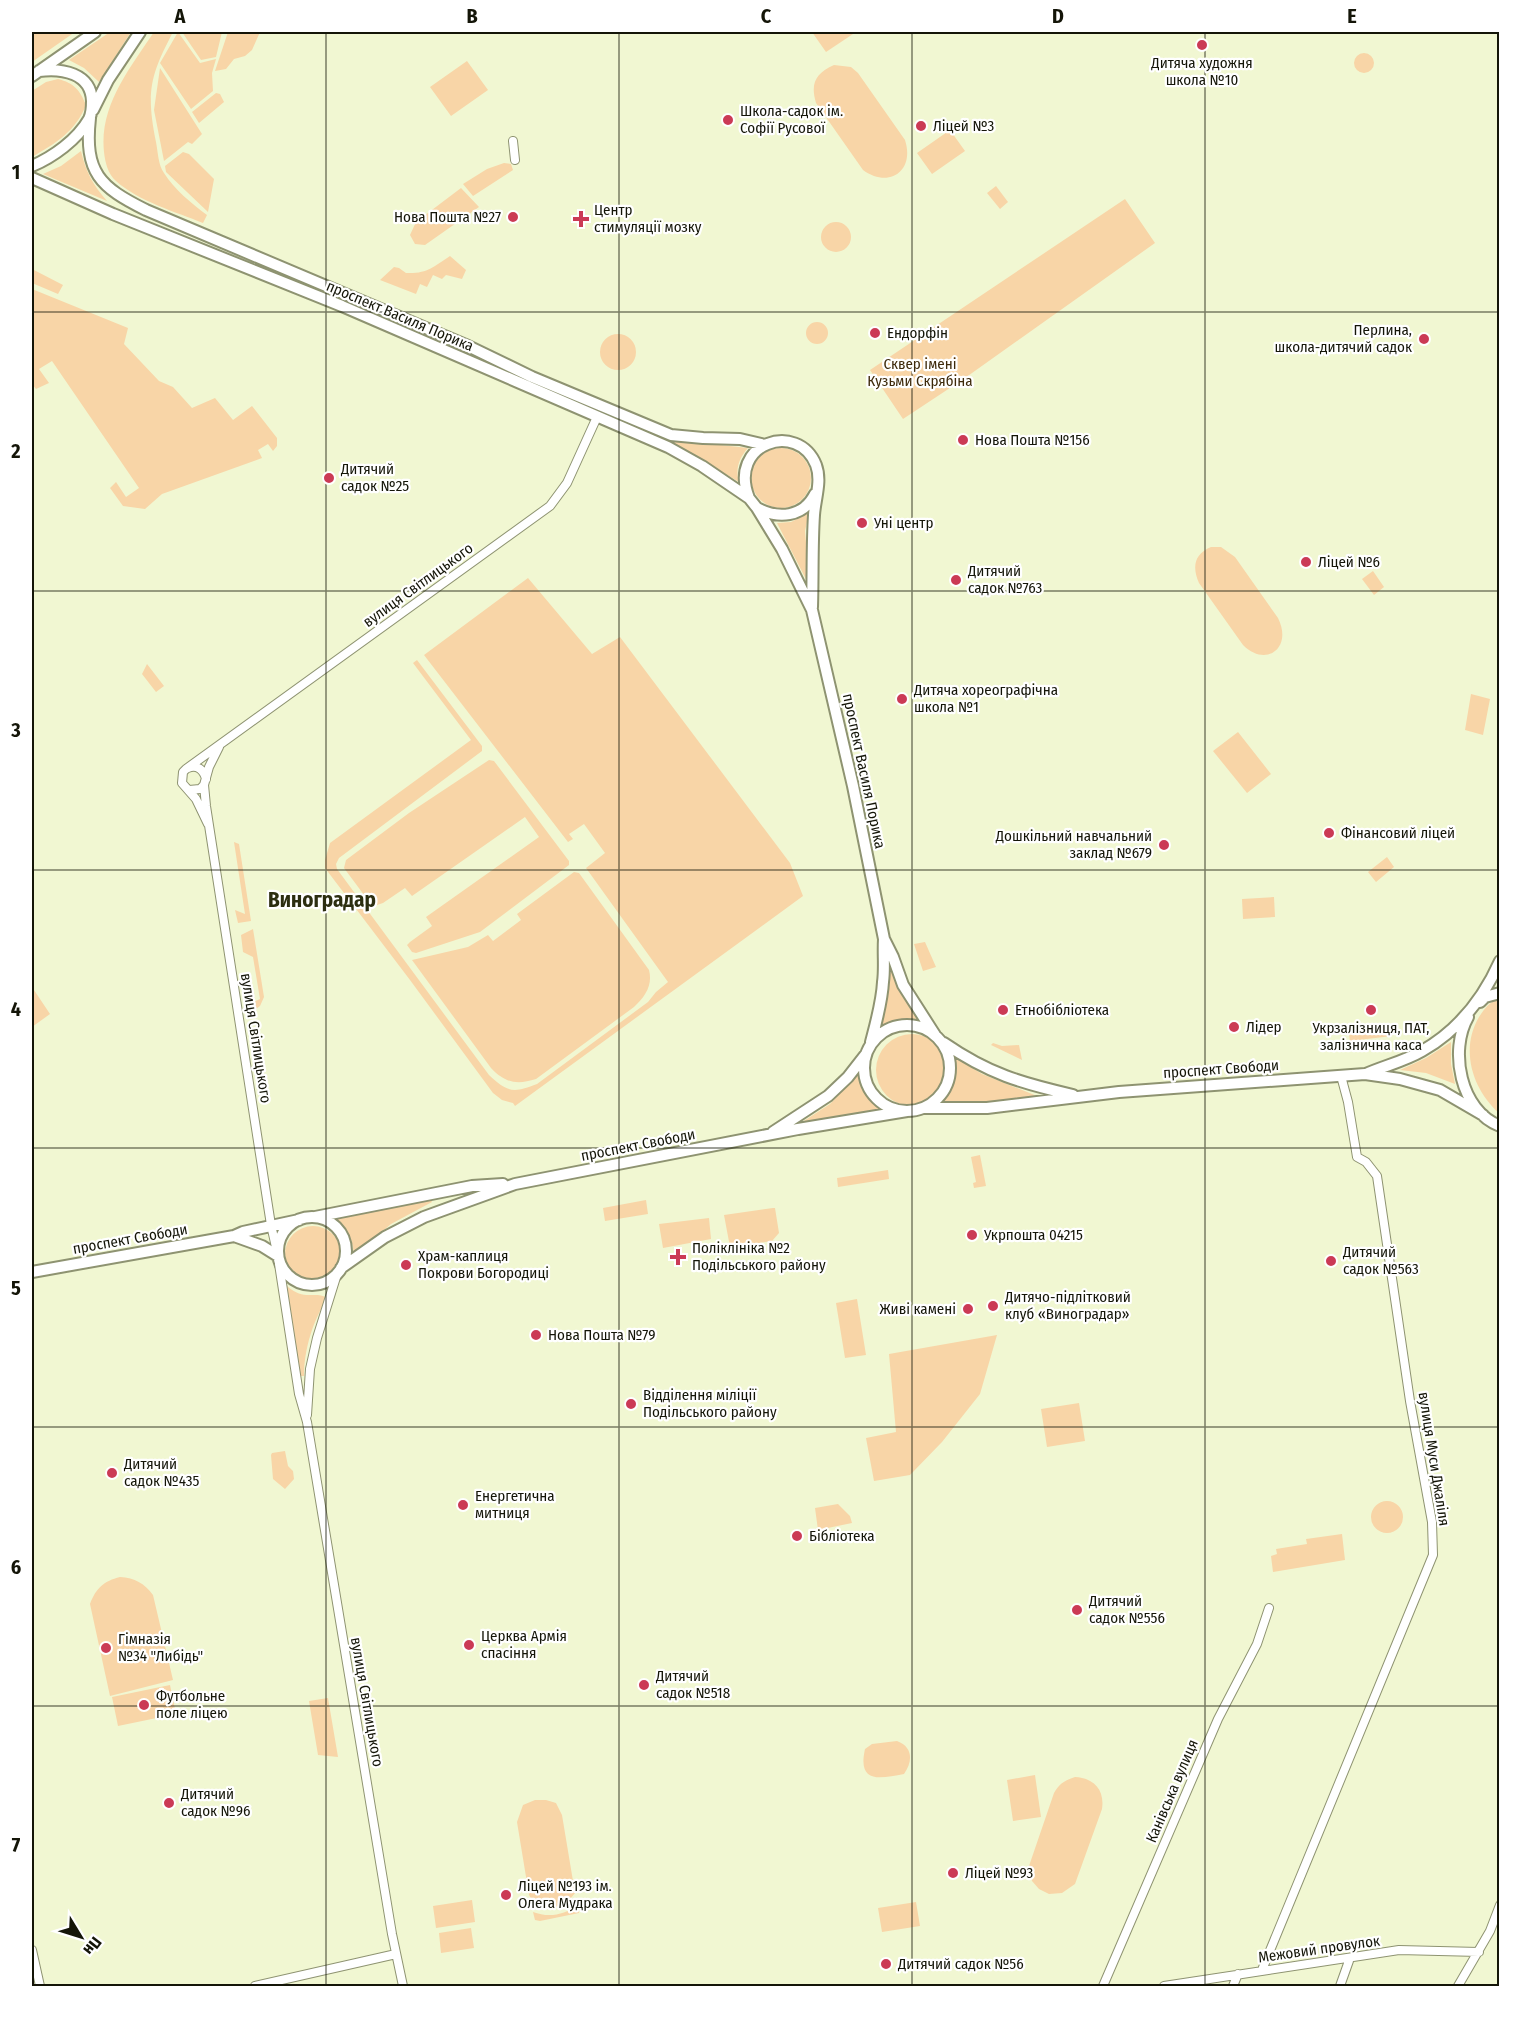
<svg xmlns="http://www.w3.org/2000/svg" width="1531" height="2018" font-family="'Fira Sans Condensed',sans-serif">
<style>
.green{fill:#f8d5a7}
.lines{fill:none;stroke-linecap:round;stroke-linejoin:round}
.street-casing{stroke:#8e9371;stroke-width:10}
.secondary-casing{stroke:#8e9371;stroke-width:14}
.street{stroke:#fff;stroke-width:8}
.secondary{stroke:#fff;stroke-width:10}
.grid{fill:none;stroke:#141508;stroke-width:1.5;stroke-opacity:0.55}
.poi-dot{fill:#cb3a55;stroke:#fff;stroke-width:2}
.labels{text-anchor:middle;stroke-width:4.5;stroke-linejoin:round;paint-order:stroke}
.poi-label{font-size:15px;fill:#141508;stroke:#fff;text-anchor:start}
.street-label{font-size:15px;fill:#141508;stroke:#fff}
.park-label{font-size:15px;fill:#3e2a0b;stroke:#fff}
.district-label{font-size:21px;font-weight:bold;fill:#2c2e10;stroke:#fff}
.neatline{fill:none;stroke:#141508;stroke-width:2}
.grid-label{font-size:20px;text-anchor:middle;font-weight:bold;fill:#141508}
</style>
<rect width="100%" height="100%" fill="#f1f7d2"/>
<path class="green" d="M32,32H75L32,62Z
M110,32H131L99,82L84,68L69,60Z
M154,32H173C150,76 146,92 156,142C158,152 158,165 164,173C174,189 192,204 207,215L203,223C176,212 138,201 116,181C108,174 105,162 104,152C99,106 130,68 154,32Z
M178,32L200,63L216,59L212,73L213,91L191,109L160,63Z
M182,32H222L216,57L201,60Z
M228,32H260L252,50L245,56L234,59L226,69L215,71Z
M812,32H856L826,52Z
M1354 63a10 10 0 1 1 20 0a10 10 0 1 1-20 0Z
M467,61L488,90L451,116L430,87Z
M834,65L851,67L858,73L905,140C915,171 889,189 863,170L816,103C810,83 816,73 834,65Z
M160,68L202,134L192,144L188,142L164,161L154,110Z
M58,79C74,83 80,90 86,105C75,132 56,143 32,157V91L46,82Z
M216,93L220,94L224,102L199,123L192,112Z
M950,130L965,151L932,174L917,153Z
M81,151C86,172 93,185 107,201L43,174L61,166Z
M183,152L189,154L214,179L208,212L166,172L165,166Z
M504,163L511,164L513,170L473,196L463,184L487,169Z
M996,186L1008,202L1000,209L987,193Z
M461,188L479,207L425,245L415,244L410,235L416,222Z
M1125,199L1155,243L965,378L903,419L870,370Z
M821 237a15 15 0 1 1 30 0a15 15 0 1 1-30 0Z
M450,256L466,270L462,279L446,275L442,279L433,275L427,287L420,284L416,294L380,280L394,267L399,268L406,273C427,274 433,267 450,256Z
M32,269L63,285L58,294L32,283Z
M32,289L128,328L124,344L159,381L173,387L192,408L215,398L233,420L252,406L277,438V446L273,451L268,444L258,450L262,458L162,494L145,509L123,506L110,488L116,482L126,497L139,488L52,361L39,369L49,383L36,389L32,384Z
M806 333a11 11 0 1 1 22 0a11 11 0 1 1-22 0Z
M600 352a18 18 0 1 1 36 0a18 18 0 1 1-36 0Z
M667,439L748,448C739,458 735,469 739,482Z
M751 478a30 30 0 1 1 60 0a30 30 0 1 1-60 0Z
M809,513L805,531L810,587L777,523L791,522Z
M1211,547H1221L1235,557L1278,618C1293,648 1266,668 1243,645L1199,583C1192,567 1194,554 1211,547Z
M1373,571L1384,587L1374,595L1362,579Z
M528,578L592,654L620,637L790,863L803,896L515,1106L513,1103L502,1100L493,1093L410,980L325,868V860L330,843L471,740L413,663L417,660L482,746V751L339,858L336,864L337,869L489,1075C508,1093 514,1093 537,1084L648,1002L656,992L668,982L586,868L605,853L584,824L569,834L573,839L568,842L424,655Z
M147,664L164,686L156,692L142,674Z
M1471,694L1490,699L1483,735L1465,730Z
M1238,732L1271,774L1247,793L1213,751Z
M489,760L494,761L569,861V865L480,932L416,953L412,952L407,945L410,942L432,926L426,917L539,837L525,817L412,896L405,888L383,903L374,906L370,903L344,868L346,860L409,813Z
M234,842L239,844L251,921L238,923L235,910L245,914Z
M1387,857L1394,867L1376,882L1368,872Z
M574,872L579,873L649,970C653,985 645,997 634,1007L536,1079C517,1085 505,1083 491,1068L412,960L468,947L488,935L493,941L521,920L517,914Z
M1274,897L1275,917L1243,919L1242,899Z
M253,929L264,997L260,1006L253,1011L251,1003L260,999L253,957L243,952L241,935Z
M925,942L936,967L923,971L914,944Z
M892,967L905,999L923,1024C906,1018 897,1020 880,1026L885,1004L887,968Z
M32,987L50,1014L32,1027Z
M1499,999H1500L1499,1113C1472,1089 1460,1049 1479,1017C1485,1008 1489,1002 1499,999Z
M1391,1031L1392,1036L1350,1041L1349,1034Z
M876 1070a36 36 0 1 1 72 0a36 36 0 1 1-72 0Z
M1451,1042V1064L1455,1084L1426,1073L1400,1070L1426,1058Z
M993,1043L1002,1046L1019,1045L1022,1060L991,1045Z
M958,1059L982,1074L1037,1096L1036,1100L931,1108C949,1098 958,1081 955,1061Z
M857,1075H860L862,1084L868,1096L883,1108L882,1111L796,1126L830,1104Z
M980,1155L986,1186L974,1188L973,1183L976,1182L971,1157Z
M888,1170L889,1179L838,1187L837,1178Z
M430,1198L432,1202L391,1224L354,1256C353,1240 348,1228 335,1218Z
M646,1200L648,1214L605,1221L603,1208Z
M773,1208H775L779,1233L772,1241L730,1247L724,1215Z
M709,1218L711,1239L663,1248L659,1224Z
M285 1254a28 28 0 1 1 56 0a28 28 0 1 1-56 0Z
M287,1286C305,1302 313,1290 328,1298C313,1319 304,1350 304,1376H299Z
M857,1299L866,1355L845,1358L836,1303Z
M997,1335L980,1394L942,1442L910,1475L874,1481L866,1438L896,1432L889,1354Z
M1079,1403L1085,1441L1047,1447L1041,1409Z
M285,1451L288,1466L293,1471L294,1479L285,1489L273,1479L271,1455L272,1453Z
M1371 1517a16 16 0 1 1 32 0a16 16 0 1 1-32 0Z
M838,1504L850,1516L852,1523L818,1530L815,1508Z
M1342,1534L1345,1560L1273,1572L1271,1556L1277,1554L1276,1549L1307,1544L1306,1539Z
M120,1577C135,1578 144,1583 153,1595L173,1680L110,1696L90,1604C96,1588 104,1581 120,1577Z
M170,1685L176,1714L118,1726L112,1697Z
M328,1698L338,1757L318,1755L309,1701Z
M897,1741C913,1747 913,1761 904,1774C881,1778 857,1785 865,1749L872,1744Z
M1035,1775L1041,1817L1013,1821L1007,1780Z
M1075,1777C1093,1778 1105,1789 1102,1809L1075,1884L1062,1893L1049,1894L1039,1889L1032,1881L1029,1866L1054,1793C1059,1784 1065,1780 1075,1777Z
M535,1800H546L556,1803L562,1815L575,1893C563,1910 539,1915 529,1895L517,1822L523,1805Z
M472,1900L475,1922L436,1928L433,1906Z
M916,1902L920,1926L882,1932L878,1908Z
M578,1905L579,1913L540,1921L535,1920L533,1912C549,1918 564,1915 578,1905Z
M471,1928L474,1948L441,1953L439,1933Z"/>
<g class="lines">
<g class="street-casing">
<path id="street" d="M513,141L515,160
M188,768C197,764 204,770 206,779
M204,785L206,806L271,1225L278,1256
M189,790L200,789L204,785L209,767L219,747
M208,824L196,799L182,783L183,772L186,769L550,506L567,483L597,417
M279,1264L299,1394L307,1422L392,1934L403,1986
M307,1415L310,1369L317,1338L337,1274
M32,1950L40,1986
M1262,1970L1433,1555L1432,1522L1410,1401L1377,1176L1366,1162L1357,1157L1348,1102L1341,1076
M255,1986L396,1954
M1103,1986L1218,1719L1257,1644L1269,1608
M1164,1986L1399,1950L1479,1952
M1233,1986L1238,1974
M1340,1986L1350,1958
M1458,1986L1490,1931L1500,1905"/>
</g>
<g class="secondary-casing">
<path id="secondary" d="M32,76L95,32
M93,110L108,80L140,32
M90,118C84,173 100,187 146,210L468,346L532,377L671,435L703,438L740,439L765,445
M32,166C53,157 77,140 89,119C92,113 92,108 92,101C91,73 62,68 39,71
M32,178L113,214L342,306L668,447L702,466L749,498L757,508L782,549L812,610L853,786L884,939L893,957L903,985L935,1035
M749,498C727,443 798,420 816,465C822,481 815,499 814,515C812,546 813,576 812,607
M757,508C778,519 803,518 815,494
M1480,1002L1485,997L1500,993
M1468,1017C1449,1050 1460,1111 1500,1126
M864 1068a43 43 0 1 1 86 0a43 43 0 1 1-86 0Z
M871,1042C876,1023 882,1002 883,982C885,968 883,954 884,939
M944,1043C989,1074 1021,1083 1073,1095
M1366,1074C1384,1066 1405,1061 1422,1051C1459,1030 1483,999 1500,961
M923,1108H987L1119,1092L1365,1074L1400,1079L1440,1090L1483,1115
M773,1132L828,1096L848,1077L866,1054
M278 1251a34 34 0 1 1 68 0a34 34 0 1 1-68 0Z
M315,1217L472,1186L503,1184
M234,1236L262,1246L278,1256
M341,1268L385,1237L424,1217L515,1184L798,1129L907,1111
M32,1272L234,1236L243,1232L299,1220"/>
</g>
<use href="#street" class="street"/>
<use href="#secondary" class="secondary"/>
</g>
<path class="grid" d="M326,32V1986M619,32V1986M912,32V1986M1205,32V1986M32,312H1500M32,591H1500M32,870H1500M32,1148H1500M32,1427H1500M32,1706H1500"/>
<g class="poi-dot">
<circle cx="1202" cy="45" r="6"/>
<circle cx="728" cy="120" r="6"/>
<circle cx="921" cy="126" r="6"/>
<circle cx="513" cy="217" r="6"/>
<path d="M578 210h6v6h6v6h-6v6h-6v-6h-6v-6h6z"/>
<circle cx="875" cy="333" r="6"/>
<circle cx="1424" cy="339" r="6"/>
<circle cx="963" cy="440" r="6"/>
<circle cx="329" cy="478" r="6"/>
<circle cx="862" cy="523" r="6"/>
<circle cx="1306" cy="562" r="6"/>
<circle cx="956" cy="580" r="6"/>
<circle cx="902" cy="699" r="6"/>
<circle cx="1329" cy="833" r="6"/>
<circle cx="1164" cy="845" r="6"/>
<circle cx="1003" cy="1010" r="6"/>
<circle cx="1371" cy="1010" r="6"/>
<circle cx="1234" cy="1027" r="6"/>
<circle cx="972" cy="1235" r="6"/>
<path d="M675 1248h6v6h6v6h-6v6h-6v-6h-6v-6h6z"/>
<circle cx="1331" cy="1261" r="6"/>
<circle cx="406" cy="1265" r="6"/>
<circle cx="993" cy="1306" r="6"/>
<circle cx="968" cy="1309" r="6"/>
<circle cx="536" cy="1335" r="6"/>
<circle cx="631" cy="1404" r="6"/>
<circle cx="112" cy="1473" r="6"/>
<circle cx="463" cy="1505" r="6"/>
<circle cx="797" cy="1536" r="6"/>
<circle cx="1077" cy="1610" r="6"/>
<circle cx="469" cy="1645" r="6"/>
<circle cx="106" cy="1648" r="6"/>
<circle cx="644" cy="1685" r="6"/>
<circle cx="144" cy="1705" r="6"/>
<circle cx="169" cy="1803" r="6"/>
<circle cx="953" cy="1873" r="6"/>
<circle cx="506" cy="1895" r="6"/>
<circle cx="886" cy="1964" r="6"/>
</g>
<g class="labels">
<g class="poi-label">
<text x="1202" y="68" text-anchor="middle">Дитяча художня<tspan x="1202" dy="17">школа №10</tspan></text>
<text x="740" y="116">Школа-садок ім.<tspan x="740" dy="17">Софії Русової</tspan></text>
<text x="933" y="131">Ліцей №3</text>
<text x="594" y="215">Центр<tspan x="594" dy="17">стимуляції мозку</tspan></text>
<text x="501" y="222" text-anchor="end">Нова Пошта №27</text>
<text x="1412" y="335" text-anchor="end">Перлина,<tspan x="1412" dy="17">школа-дитячий садок</tspan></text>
<text x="887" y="338">Ендорфін</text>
<text x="975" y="445">Нова Пошта №156</text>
<text x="341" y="474">Дитячий<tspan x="341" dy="17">садок №25</tspan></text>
<text x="874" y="528">Уні центр</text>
<text x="1318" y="567">Ліцей №6</text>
<text x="968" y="576">Дитячий<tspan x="968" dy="17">садок №763</tspan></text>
<text x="914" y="695">Дитяча хореографічна<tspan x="914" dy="17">школа №1</tspan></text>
<text x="1341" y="838">Фінансовий ліцей</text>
<text x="1152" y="841" text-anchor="end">Дошкільний навчальний<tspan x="1152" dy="17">заклад №679</tspan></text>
<text x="1015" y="1015">Етнобібліотека</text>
<text x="1246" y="1032">Лідер</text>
<text x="1371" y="1033" text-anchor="middle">Укрзалізниця, ПАТ,<tspan x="1371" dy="17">залізнична каса</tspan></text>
<text x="984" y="1240">Укрпошта 04215</text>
<text x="692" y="1253">Поліклініка №2<tspan x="692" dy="17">Подільського району</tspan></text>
<text x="1343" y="1257">Дитячий<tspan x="1343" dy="17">садок №563</tspan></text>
<text x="418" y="1261">Храм-каплиця<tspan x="418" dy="17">Покрови Богородиці</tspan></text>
<text x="1005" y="1302">Дитячо-підлітковий<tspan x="1005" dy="17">клуб «Виноградар»</tspan></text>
<text x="956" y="1314" text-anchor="end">Живі камені</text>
<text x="548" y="1340">Нова Пошта №79</text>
<text x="643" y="1400">Відділення міліції<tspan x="643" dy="17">Подільського району</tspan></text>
<text x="124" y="1469">Дитячий<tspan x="124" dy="17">садок №435</tspan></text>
<text x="475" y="1501">Енергетична<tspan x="475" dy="17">митниця</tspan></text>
<text x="809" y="1541">Бібліотека</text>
<text x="1089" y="1606">Дитячий<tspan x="1089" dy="17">садок №556</tspan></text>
<text x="481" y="1641">Церква Армія<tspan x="481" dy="17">спасіння</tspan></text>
<text x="118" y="1644">Гімназія<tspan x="118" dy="17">№34 "Либідь"</tspan></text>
<text x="656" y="1681">Дитячий<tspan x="656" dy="17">садок №518</tspan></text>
<text x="156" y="1701">Футбольне<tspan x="156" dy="17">поле ліцею</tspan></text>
<text x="181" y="1799">Дитячий<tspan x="181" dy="17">садок №96</tspan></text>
<text x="965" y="1878">Ліцей №93</text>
<text x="518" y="1891">Ліцей №193 ім.<tspan x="518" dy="17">Олега Мудрака</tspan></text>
<text x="898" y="1969">Дитячий садок №56</text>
</g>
<g class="street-label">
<text transform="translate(400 316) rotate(23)" y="5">проспект Василя Порика</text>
<text transform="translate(418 585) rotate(-36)" y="5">вулиця Світлицького</text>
<text transform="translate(864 771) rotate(78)" y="5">проспект Василя Порика</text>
<text transform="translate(256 1038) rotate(81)" y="5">вулиця Світлицького</text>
<text transform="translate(1221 1069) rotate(-4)" y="5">проспект Свободи</text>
<text transform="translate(638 1145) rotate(-11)" y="5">проспект Свободи</text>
<text transform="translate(130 1239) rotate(-10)" y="5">проспект Свободи</text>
<text transform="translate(1434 1459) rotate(81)" y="5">вулиця Муси Джаліля</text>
<text transform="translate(367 1702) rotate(80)" y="5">вулиця Світлицького</text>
<text transform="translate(1172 1791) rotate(-67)" y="5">Канівська вулиця</text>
<text transform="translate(1319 1949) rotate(-8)" y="5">Межовий провулок</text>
</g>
<g class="park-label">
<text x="920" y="369">Сквер імені<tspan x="920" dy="17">Кузьми Скрябіна</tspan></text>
</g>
<g class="district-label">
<text x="322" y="907">Виноградар</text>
</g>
</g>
<rect width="1531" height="2018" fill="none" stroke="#ffffff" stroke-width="66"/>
<g transform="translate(81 1937) rotate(128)" stroke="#ffffff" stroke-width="4.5" paint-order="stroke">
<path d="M0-4.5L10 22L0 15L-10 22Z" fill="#141508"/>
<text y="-9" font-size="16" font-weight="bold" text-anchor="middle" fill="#141508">Пн</text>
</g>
<rect x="33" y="33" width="1465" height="1952" class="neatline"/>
<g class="grid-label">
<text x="180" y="23">A</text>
<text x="472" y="23">B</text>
<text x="766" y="23">C</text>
<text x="1058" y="23">D</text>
<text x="1352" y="23">E</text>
<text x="16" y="179">1</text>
<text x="16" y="458">2</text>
<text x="16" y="737">3</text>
<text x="16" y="1016">4</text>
<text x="16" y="1295">5</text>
<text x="16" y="1574">6</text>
<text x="16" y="1852">7</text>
</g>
</svg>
